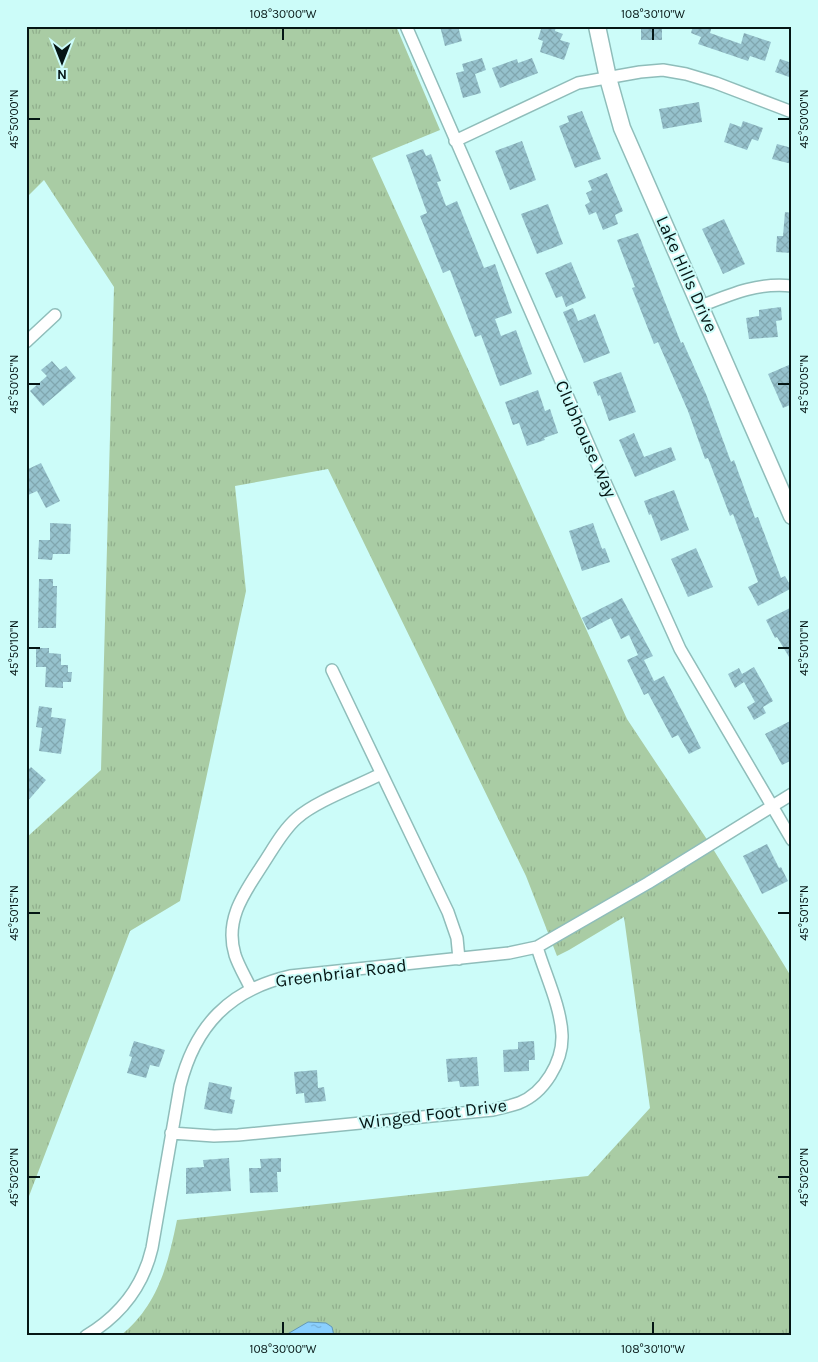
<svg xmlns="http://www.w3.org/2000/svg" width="818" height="1362" font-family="Karla,sans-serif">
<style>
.grass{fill:url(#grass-tufts)}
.water{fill:url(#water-ripples);stroke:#6298b8}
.building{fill:url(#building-cross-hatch)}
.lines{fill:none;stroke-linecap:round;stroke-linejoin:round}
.street-casing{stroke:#8fbdba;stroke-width:14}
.secondary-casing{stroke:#8fbdba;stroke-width:19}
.street{stroke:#fff;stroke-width:11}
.secondary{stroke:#fff;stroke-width:16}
.ticks{fill:none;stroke:#051615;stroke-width:2}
.labels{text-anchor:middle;stroke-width:4;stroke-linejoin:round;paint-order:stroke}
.street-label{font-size:18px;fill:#051615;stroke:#ccfcf9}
.neatline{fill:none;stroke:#051615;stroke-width:2}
.ticks-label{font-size:12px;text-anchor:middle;fill:#051615}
</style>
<defs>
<pattern id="grass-tufts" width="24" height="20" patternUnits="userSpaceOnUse" patternTransform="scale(1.25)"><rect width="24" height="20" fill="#a9cca4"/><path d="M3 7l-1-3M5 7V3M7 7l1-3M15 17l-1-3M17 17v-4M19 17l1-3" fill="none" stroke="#90ae8c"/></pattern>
<pattern id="water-ripples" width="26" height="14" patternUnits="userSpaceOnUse" patternTransform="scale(1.25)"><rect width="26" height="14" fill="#8acffe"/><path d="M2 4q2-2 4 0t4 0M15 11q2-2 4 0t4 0" fill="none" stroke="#76b1d9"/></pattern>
<pattern id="building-cross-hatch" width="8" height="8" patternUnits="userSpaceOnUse" patternTransform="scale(1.25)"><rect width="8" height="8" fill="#96c2cd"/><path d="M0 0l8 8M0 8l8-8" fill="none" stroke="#80a6af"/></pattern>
</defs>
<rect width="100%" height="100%" fill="#ccfcf9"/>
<path class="grass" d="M26,26H396L440,130L372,158L627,719L710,844L792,978V1336H120C158,1306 168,1264 177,1220L588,1176L650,1108L624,917L569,950L557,956L526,876L328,469L235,486L246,591L180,901L130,931L26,1204V838L101,770L114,287L44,180L26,198Z"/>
<path class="water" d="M308,1322L326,1323L332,1327L334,1336H284Z"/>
<path class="building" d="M440,26H458L462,41L445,46Z
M542,26H556L555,31L563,34L560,40L570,43L564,60L540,52L543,41L538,39Z
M662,26V40H641V27Z
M693,26H712L710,33L741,44L744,33L771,42L765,61L750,56L748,61L698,44L701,37L691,33Z
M482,58L486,70L475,74L481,93L463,98L456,73L464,71L462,64Z
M532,58L538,73L500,88L492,68L517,59L518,63Z
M780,59L792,63V78L775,72Z
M699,102L702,122L663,129L659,109Z
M582,111L601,159L575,168L559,126L569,122L567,116Z
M743,121L763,128L758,141L752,139L747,150L724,142L730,123L741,127Z
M522,141L536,180L510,190L495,151Z
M777,144L792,148V164L772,159Z
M423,149L426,156L431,154L441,181L437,182L446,206L457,201L484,268L495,264L512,313L495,319L501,336L516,330L532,374L500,386L481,335L475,337L450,270L443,273L420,216L427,213L406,155Z
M607,173L623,211L615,215L618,224L603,230L596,212L589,215L585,205L590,202L586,193L592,190L588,181Z
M548,204L563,244L537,254L521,214Z
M785,212L792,213V253L776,252L777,236H783Z
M724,219L745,264L723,274L702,229Z
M638,233L681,343L683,342L706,394L731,462L734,460L755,518L758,517L781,578L785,576L792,588L758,606L748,587L758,582L733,514L730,516L708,458L705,459L688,411L658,342L654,344L632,288L635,287L617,240Z
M571,262L586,298L566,307L562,296L556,298L545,273Z
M781,307L782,320L776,321L778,337L749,339L746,318L759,316V310Z
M573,308L578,321L595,314L610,353L584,363L563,312Z
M52,361L60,370L66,366L76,378L43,406L30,391L47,376L41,370Z
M789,365L792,371V404L783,408L768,374Z
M621,372L636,412L609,421L600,395L598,396L593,382Z
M538,390L545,411L550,409L558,433L544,438L545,440L527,446L519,423L513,425L505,402Z
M634,433L644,457L671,447L676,460L635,477L619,440Z
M41,463L60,501L46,508L37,491L26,496V470Z
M674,490L689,530L661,541L651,514L649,515L644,501Z
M50,523L71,524L70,554H53L52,560L38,559L39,540H50Z
M593,523L602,549L605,548L610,562L582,571L569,531Z
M696,548L713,587L688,597L671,559Z
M39,579H53V586H57L56,628H38Z
M622,598L653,656L644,660L654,681L664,676L701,748L689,754L678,735L672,738L648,693L644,695L627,660L638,655L629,635L621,639L611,618L588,630L582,618Z
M792,607V662L777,637L775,638L766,620Z
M36,648H49V653L61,654V665H68V672H72L71,682H63V688L45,687L46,667H36Z
M754,667L773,701L763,707L766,713L754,720L747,707L755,702L744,682L735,688L728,674L739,668L742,674Z
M39,706L52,708L51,717L66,719L61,754L39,751L42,728L36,727Z
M792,720V760L782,765L765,734Z
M31,767L46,780L26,803V772Z
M767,844L779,868L781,867L788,881L762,894L743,856Z
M134,1041L165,1050L159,1067L150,1065L146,1078L127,1073L132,1057L129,1056Z
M534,1041L535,1060H529V1071L504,1072L503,1050L518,1049V1042Z
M477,1057L479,1086L460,1087L459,1081L448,1082L446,1059Z
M317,1070L318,1088L324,1087L326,1101L305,1103L304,1093L296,1094L294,1072Z
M209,1082L232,1087L230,1099L235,1100L232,1114L204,1109Z
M229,1158L231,1191L186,1194V1168L204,1167L203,1160Z
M281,1158V1172H277L278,1192L250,1193L249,1168H261L260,1159Z"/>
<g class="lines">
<g class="street-casing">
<path id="street" d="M406,26L605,482L680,649L792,840
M455,141L578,83L640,72L663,70L686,74L716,83L792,112
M701,306C731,294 759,282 792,286
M26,342L55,315
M332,670L448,912L457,938L459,959
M251,989C246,978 239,967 235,955C224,919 245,892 263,864C273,849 283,830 297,818C316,801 358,786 381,774
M171,1133L214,1136L238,1135L493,1110C501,1108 510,1106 519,1103C544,1093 563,1062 562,1035C561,1007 545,974 537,947
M86,1336C121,1315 143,1287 152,1248L180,1086C195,1026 229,990 290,976L509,953L537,947L648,883L792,794"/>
</g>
<g class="secondary-casing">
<path id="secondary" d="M597,26L608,78L622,128L792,516"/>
</g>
<use href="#street" class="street"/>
<use href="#secondary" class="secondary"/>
</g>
<path class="ticks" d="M283,28V40M653,28V40M28,119H40M778,119H790M28,384H40M778,384H790M28,648H40M778,648H790M28,913H40M778,913H790M28,1177H40M778,1177H790M283,1322V1334M653,1322V1334"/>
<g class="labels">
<g class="street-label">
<text transform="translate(687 274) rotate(66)" y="6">Lake Hills Drive</text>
<text transform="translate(586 439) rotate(66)" y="6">Clubhouse Way</text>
<text transform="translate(341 973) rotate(-7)" y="6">Greenbriar Road</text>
<text transform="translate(433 1114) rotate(-7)" y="6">Winged Foot Drive</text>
</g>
</g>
<rect width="818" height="1362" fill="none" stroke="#ccfcf9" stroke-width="55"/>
<g transform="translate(62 62) rotate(180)" stroke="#ccfcf9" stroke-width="4" paint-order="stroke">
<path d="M0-4L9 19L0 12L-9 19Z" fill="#051615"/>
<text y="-8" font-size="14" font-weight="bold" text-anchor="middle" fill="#051615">N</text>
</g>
<rect x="28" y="28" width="762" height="1306" class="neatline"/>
<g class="ticks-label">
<text x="283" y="18">108°30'00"W</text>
<text x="653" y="18">108°30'10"W</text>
<text transform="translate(804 119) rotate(-90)" y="4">45°50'00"N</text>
<text transform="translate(14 119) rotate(-90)" y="4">45°50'00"N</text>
<text transform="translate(804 384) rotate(-90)" y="4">45°50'05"N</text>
<text transform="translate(14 384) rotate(-90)" y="4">45°50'05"N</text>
<text transform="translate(804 648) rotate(-90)" y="4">45°50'10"N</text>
<text transform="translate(14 648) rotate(-90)" y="4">45°50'10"N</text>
<text transform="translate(804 913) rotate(-90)" y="4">45°50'15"N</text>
<text transform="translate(14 913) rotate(-90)" y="4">45°50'15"N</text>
<text transform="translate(14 1177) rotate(-90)" y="4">45°50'20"N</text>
<text transform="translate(804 1177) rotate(-90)" y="4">45°50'20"N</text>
<text x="283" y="1353">108°30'00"W</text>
<text x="653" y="1353">108°30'10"W</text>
</g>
</svg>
